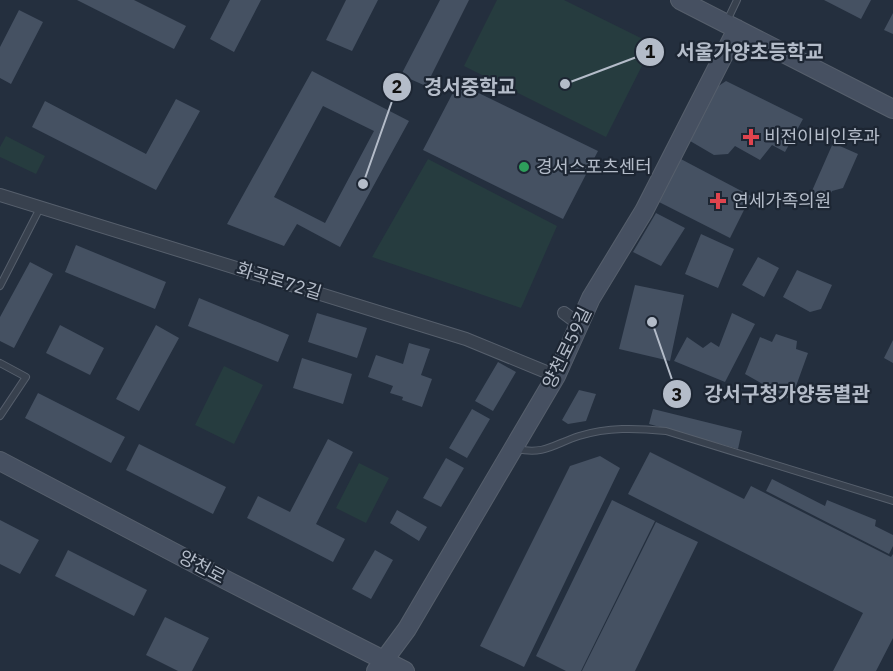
<svg xmlns="http://www.w3.org/2000/svg" width="893" height="671" font-family="'IBM Plex Sans','Noto Sans KR',sans-serif">
<style>
.green{fill:#263c3f}
.building{fill:#455162;fill-rule:evenodd}
.lines{fill:none;stroke-linecap:round;stroke-linejoin:round}
.lane-casing{stroke:#565f6c;stroke-width:8}
.street-casing{stroke:#565f6c;stroke-width:14}
.secondary-casing{stroke:#565f6c;stroke-width:20}
.lane{stroke:#38414e;stroke-width:6}
.street{stroke:#38414e;stroke-width:12}
.secondary{stroke:#465061;stroke-width:18}
.health-dot{fill:#e0444e;stroke:#1d2633;stroke-width:2}
.leisure-dot{fill:#2e9e5b;stroke:#1d2633;stroke-width:2}
.labels{text-anchor:middle;stroke-width:4.5;stroke-linejoin:round;paint-order:stroke}
.poi-label{font-size:18px;fill:#b4bcc9;stroke:#1d2633;text-anchor:start}
.street-label{font-size:18px;fill:#b4bcc9;stroke:#1d2633}
.leader{fill:none;stroke:#b4bcc9;stroke-width:2}
.callout-dot{fill:#b4bcc9;stroke:#1d2633;stroke-width:2}
.mark-label{font-size:18px;text-anchor:middle;font-weight:bold;fill:#111}
.callout-label{font-size:20px;text-anchor:middle;font-weight:bold;fill:#b4bcc9;stroke:#1d2633;stroke-width:4.5;stroke-linejoin:round;paint-order:stroke}
</style>
<rect width="100%" height="100%" fill="#242f3e"/>
<path class="green" d="M497,0H564L653,44L606,137L464,66Z
M6,136L45,156L36,174L0,157V147Z
M428,159L557,226L521,308L372,257Z
M224,366L263,385L234,444L195,425Z
M359,463L389,478L366,523L336,508Z"/>
<path class="building" d="M77,0H134L186,26L174,49Z
M230,0H261L234,52L210,39Z
M346,0H378L352,51L326,40Z
M440,0H469L426,86L401,75Z
M824,0H871L861,19Z
M19,10L43,22L11,84L0,78V47Z
M893,13V34L884,30Z
M312,71L409,121L340,247L297,224L284,246L227,224ZM323,106L374,131L325,223L274,197Z
M726,81L803,119L785,152L772,145L760,160L735,146L728,154L714,155L685,138L708,93Z
M458,83L598,151L563,219L423,150Z
M176,99L200,111L156,190L32,127L45,101L146,154Z
M833,143L858,154L843,188L832,191L823,208L808,200Z
M677,157L751,196L730,238L657,201Z
M656,213L685,228L661,266L633,252Z
M701,234L734,249L718,288L685,274Z
M76,245L166,282L155,309L65,272Z
M758,257L779,268L764,297L742,285Z
M30,262L53,274L14,348L0,341V317Z
M797,270L832,285L821,309L810,312L783,297Z
M635,285L684,295L670,361L619,349Z
M199,298L289,335L278,362L188,326Z
M317,313L367,328L357,358L308,342Z
M732,313L755,324L725,382L674,361L687,337L703,348L711,342L719,347Z
M60,325L104,348L90,375L46,353Z
M156,325L179,338L139,411L116,399Z
M776,334L797,341L796,349L808,353L791,400L745,374L760,337L772,342Z
M893,340V363L884,358Z
M409,343L430,349L421,375L432,379L422,407L402,400L403,397L390,393L393,386L368,377L376,355L403,364Z
M302,358L352,374L343,404L293,388Z
M498,362L516,372L493,411L475,401Z
M579,390L596,394L586,421L568,424L562,420Z
M38,393L125,437L111,463L25,418Z
M472,409L490,419L467,458L449,448Z
M653,409L742,431L738,449L649,424Z
M328,439L353,452L316,524L345,539L333,562L247,518L258,496L290,512Z
M139,444L226,487L213,514L126,470Z
M650,452L744,499L751,486L891,557L893,554V638L876,671H833L863,613L628,494Z
M600,456L620,468L524,667L480,646L570,466Z
M446,458L464,468L441,507L423,498Z
M772,479L825,506L827,500L876,520L875,526L893,535V546L889,554L766,491Z
M612,500L655,521L581,671H566L536,656Z
M397,510L427,527L419,541L390,523Z
M0,520L39,540L20,574L0,564Z
M656,522L698,542L635,671H582Z
M68,550L147,590L134,616L55,576Z
M375,550L393,560L371,599L352,589Z
M165,617L209,638L192,671H178L146,655Z"/>
<g class="lines">
<g class="lane-casing">
<path id="lane" d="M726,23L737,0
M0,286L40,208
M0,363L26,377L0,416
M517,449C545,455 554,444 579,436C608,427 636,428 666,431L893,501"/>
</g>
<g class="street-casing">
<path id="street" d="M0,195L466,339L556,376
M564,313L580,325"/>
</g>
<g class="secondary-casing">
<path id="secondary" d="M680,0L893,109
M0,461L228,581L405,671
M376,671L407,629L556,376L591,298L644,211L737,29"/>
</g>
<use href="#lane" class="lane"/>
<use href="#street" class="street"/>
<use href="#secondary" class="secondary"/>
</g>
<g class="health-dot">
<path d="M748 128h6v6h6v6h-6v6h-6v-6h-6v-6h6z"/>
<path d="M715 192h6v6h6v6h-6v6h-6v-6h-6v-6h6z"/>
</g>
<circle class="leisure-dot" cx="524" cy="167" r="6"/>
<g class="labels">
<g class="poi-label">
<text x="764" y="143">비전이비인후과</text>
<text x="536" y="173">경서스포츠센터</text>
<text x="732" y="207">연세가족의원</text>
</g>
<g class="street-label">
<text transform="translate(279 281) rotate(17)" y="6">화곡로72길</text>
<text transform="translate(567 348) rotate(-64)" y="6">양천로59길</text>
<text transform="translate(202 567) rotate(28)" y="6">양천로</text>
</g>
</g>
<path class="leader" d="M565 84L650 52M363 184L397 87M652 322L677 394"/>
<g class="callout-dot">
<circle cx="565" cy="84" r="6"/>
<circle cx="363" cy="184" r="6"/>
<circle cx="652" cy="322" r="6"/>
<circle cx="650" cy="52" r="15"/>
<circle cx="397" cy="87" r="15"/>
<circle cx="677" cy="394" r="15"/>
</g>
<g class="mark-label">
<text x="650" y="58">1</text>
<text x="397" y="93">2</text>
<text x="677" y="401">3</text>
</g>
<g class="callout-label">
<text x="750" y="59">서울가양초등학교</text>
<text x="470" y="94">경서중학교</text>
<text x="787" y="401">강서구청가양동별관</text>
</g>
</svg>
